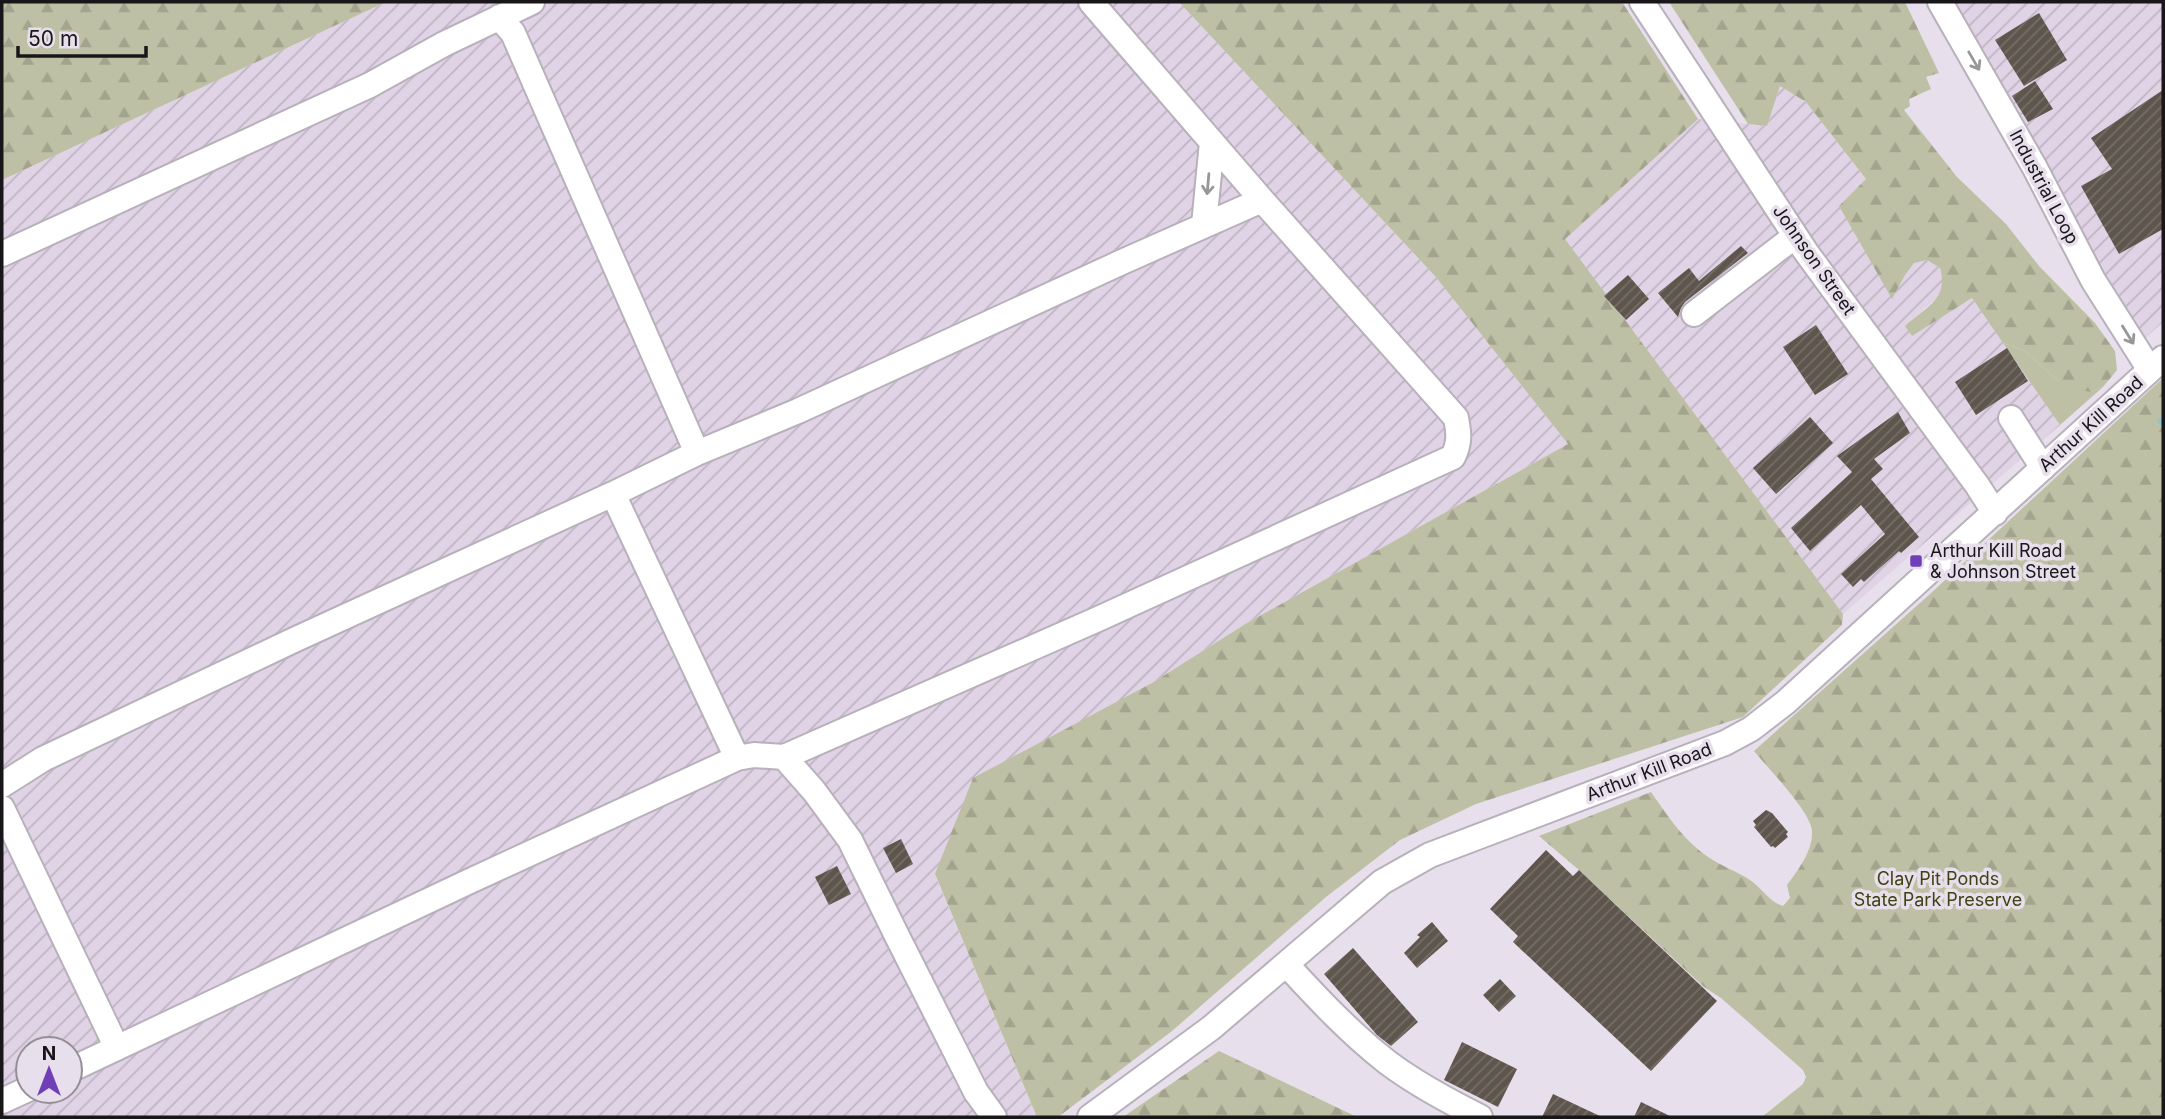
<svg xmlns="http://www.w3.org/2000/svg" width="2165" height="1119" font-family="Inter,sans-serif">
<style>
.industrial{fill:url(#industrial-furrows);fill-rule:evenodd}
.green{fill:#bdc0a4}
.forest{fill:url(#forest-firs)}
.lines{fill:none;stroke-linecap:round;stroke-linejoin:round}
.stream{stroke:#90c4cc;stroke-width:5}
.building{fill:url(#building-hatch)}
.minor-casing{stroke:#b8b0bb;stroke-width:28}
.minor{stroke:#fff;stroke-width:24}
.oneway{stroke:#979698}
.poi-dot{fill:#703fb7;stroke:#e7dfeb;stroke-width:2.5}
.labels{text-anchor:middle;stroke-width:7;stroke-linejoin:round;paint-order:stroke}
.street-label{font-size:18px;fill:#181619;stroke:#e7dfeb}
.poi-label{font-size:18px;fill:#181619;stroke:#e7dfeb;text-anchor:start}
.park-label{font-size:18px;fill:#3e4110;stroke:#e7dfeb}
</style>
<defs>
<pattern id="industrial-furrows" width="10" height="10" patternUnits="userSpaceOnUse" patternTransform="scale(1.75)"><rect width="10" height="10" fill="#e0d3e5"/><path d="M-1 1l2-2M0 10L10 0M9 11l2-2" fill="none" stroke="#bfb4c4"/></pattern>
<pattern id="forest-firs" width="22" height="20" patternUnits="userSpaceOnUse" patternTransform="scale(1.75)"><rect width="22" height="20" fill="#bdc0a4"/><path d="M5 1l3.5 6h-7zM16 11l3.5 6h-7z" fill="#a2a48d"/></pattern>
<pattern id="building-hatch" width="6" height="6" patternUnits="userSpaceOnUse" patternTransform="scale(1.75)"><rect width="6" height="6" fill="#5e554d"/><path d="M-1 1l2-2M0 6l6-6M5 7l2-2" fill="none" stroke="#756e68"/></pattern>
</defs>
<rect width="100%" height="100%" fill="#e7dfeb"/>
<path class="industrial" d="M386,2H1179L1435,276L1568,444L1247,623L1152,683L935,875L1037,1117H2V180ZM28,1049H70V1091H28Z
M1928,2H2163V322L2128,354Z
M1780,86L1806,102L1866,179L1893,298L1904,275L1914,263L1927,260L1940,268L1944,282L1940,295L1906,325L1912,336L1972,298L2060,425L1843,614L1564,239L1698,119L1767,126Z"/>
<path class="green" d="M2003,343L2025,351L2057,380L2090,392L2103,387L2060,425Z"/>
<path class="forest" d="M2,2H386L2,180Z
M1179,2H1622L1698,119L1565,239L1843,614L1842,625L1743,717L1476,804L1400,840L1326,897L1172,1031L1058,1117H1037L935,874L973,778L1152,683L1247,623L1568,444L1435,276Z
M1669,2H1905L1939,73L1926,77L1931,89L1909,99L1910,106L1904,110L1957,177L2006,224L2039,266L2095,323L2115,351L2117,370L2103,387L2090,392L2076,389L2057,380L2025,351L2003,343L1972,298L1912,336L1905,326C1926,307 1949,299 1940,268L1927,260L1914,263L1905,275L1892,299L1839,206L1866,179L1806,102L1780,86L1767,126L1748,124Z
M2163,378V1117H1762L1803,1084L1806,1077L1803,1070L1721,998L1704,987L1579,870L1539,836L1651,792C1668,816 1683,840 1708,857C1721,866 1738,872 1750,880C1763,889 1769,902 1783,906L1790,898L1787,885C1798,870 1813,851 1812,831C1811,812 1767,767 1754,751L1930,594Z
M1219,1051L1357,1117H1123Z"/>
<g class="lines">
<path class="stream" d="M2160,421L2163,424"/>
</g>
<path class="building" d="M2039,13L2067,60L2024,86L1995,40Z
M2035,81L2053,109L2028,122L2012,96Z
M2163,90V229L2119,254L2081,186L2112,169L2091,138Z
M1741,246L1748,253L1685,302L1681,308L1678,317L1658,293L1689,268L1699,281Z
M1628,275L1649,299L1626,320L1604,296Z
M1816,325L1848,374L1815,395L1783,347Z
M2007,348L2028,381L1976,415L1955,382Z
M1898,412L1910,433L1874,459L1883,469L1871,479L1919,537L1901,553L1899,551L1864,582L1861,579L1853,587L1841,574L1885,534L1861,505L1810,551L1791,528L1852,472L1837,456Z
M1810,417L1833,443L1776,494L1753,468Z
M1766,810L1772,813L1788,832L1786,834L1788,837L1775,848L1773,846L1771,847L1754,827L1756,825L1753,821Z
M901,839L913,864L896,873L883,848Z
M1546,850L1573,876L1579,870L1717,1001L1651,1071L1513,942L1518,936L1490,909Z
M837,866L851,894L829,905L815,877Z
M1432,922L1448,941L1417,968L1404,953L1420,937L1417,935Z
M1353,948L1418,1022L1391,1046L1377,1035L1324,974Z
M1500,979L1516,996L1499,1012L1483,995Z
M1462,1042L1517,1069L1498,1107L1444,1080Z
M1553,1094L1602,1117H1542Z
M1641,1102L1672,1117H1634Z"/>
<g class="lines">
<g class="minor-casing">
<path id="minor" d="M1642,2L1806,252L1977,485L1995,513
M1940,2L2035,168L2093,280L2150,370
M499,17L513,33L697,453
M1204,225L1212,142
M2,254L370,85L444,44L532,2
M1694,314L1795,236
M2011,418L2043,468
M613,494L697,453L798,411L1122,262L1262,200
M784,757L814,791L850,840L897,936L976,1092L994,1117
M2,785L43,759L294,640L613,494L737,758
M2,808L117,1048
M1286,964C1318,999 1350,1033 1387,1062C1416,1084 1448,1101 1480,1117
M70,1070L470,881L737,758L754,755L784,757L1098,619L1453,457C1460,443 1459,433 1456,418L1262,200L1091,2
M2,1101L28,1089
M1090,1117L1211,1028L1382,882L1430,855L1725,743L1751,729L1786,702L2163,358"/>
</g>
<use href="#minor" class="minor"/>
</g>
<defs><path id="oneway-shaft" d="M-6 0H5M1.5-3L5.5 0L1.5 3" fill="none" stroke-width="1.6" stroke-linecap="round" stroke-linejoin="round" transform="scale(1.75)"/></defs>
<g class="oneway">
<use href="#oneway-shaft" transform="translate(1974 61) rotate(60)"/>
<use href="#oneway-shaft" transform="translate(1208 184) rotate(95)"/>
<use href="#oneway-shaft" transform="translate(2128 335) rotate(58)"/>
</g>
<rect class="poi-dot" x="1909" y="554" width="14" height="14" rx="3.5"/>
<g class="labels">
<g class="street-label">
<text transform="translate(2044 187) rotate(62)" y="6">Industrial Loop</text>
<text transform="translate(1814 260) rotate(55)" y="6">Johnson Street</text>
<text transform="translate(2091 424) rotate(-42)" y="6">Arthur Kill Road</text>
<text transform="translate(1649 772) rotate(-21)" y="6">Arthur Kill Road</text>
</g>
<g class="poi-label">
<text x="1930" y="557">Arthur Kill Road<tspan x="1930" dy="21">&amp; Johnson Street</tspan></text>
</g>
<g class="park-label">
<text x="1938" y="885">Clay Pit Ponds<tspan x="1938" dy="21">State Park Preserve</tspan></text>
</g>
</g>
<rect width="2165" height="1119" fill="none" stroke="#181619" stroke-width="7"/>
<g transform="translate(49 1070)"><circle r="33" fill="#e7dfeb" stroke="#948f97" stroke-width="2"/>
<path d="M0-5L12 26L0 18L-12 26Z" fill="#703fb7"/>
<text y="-10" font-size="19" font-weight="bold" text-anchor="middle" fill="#181619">N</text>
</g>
<path d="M18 46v10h128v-10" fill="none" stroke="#181619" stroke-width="3.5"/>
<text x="28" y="46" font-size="21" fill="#181619" stroke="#e7dfeb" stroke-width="5" paint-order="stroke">50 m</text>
</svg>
